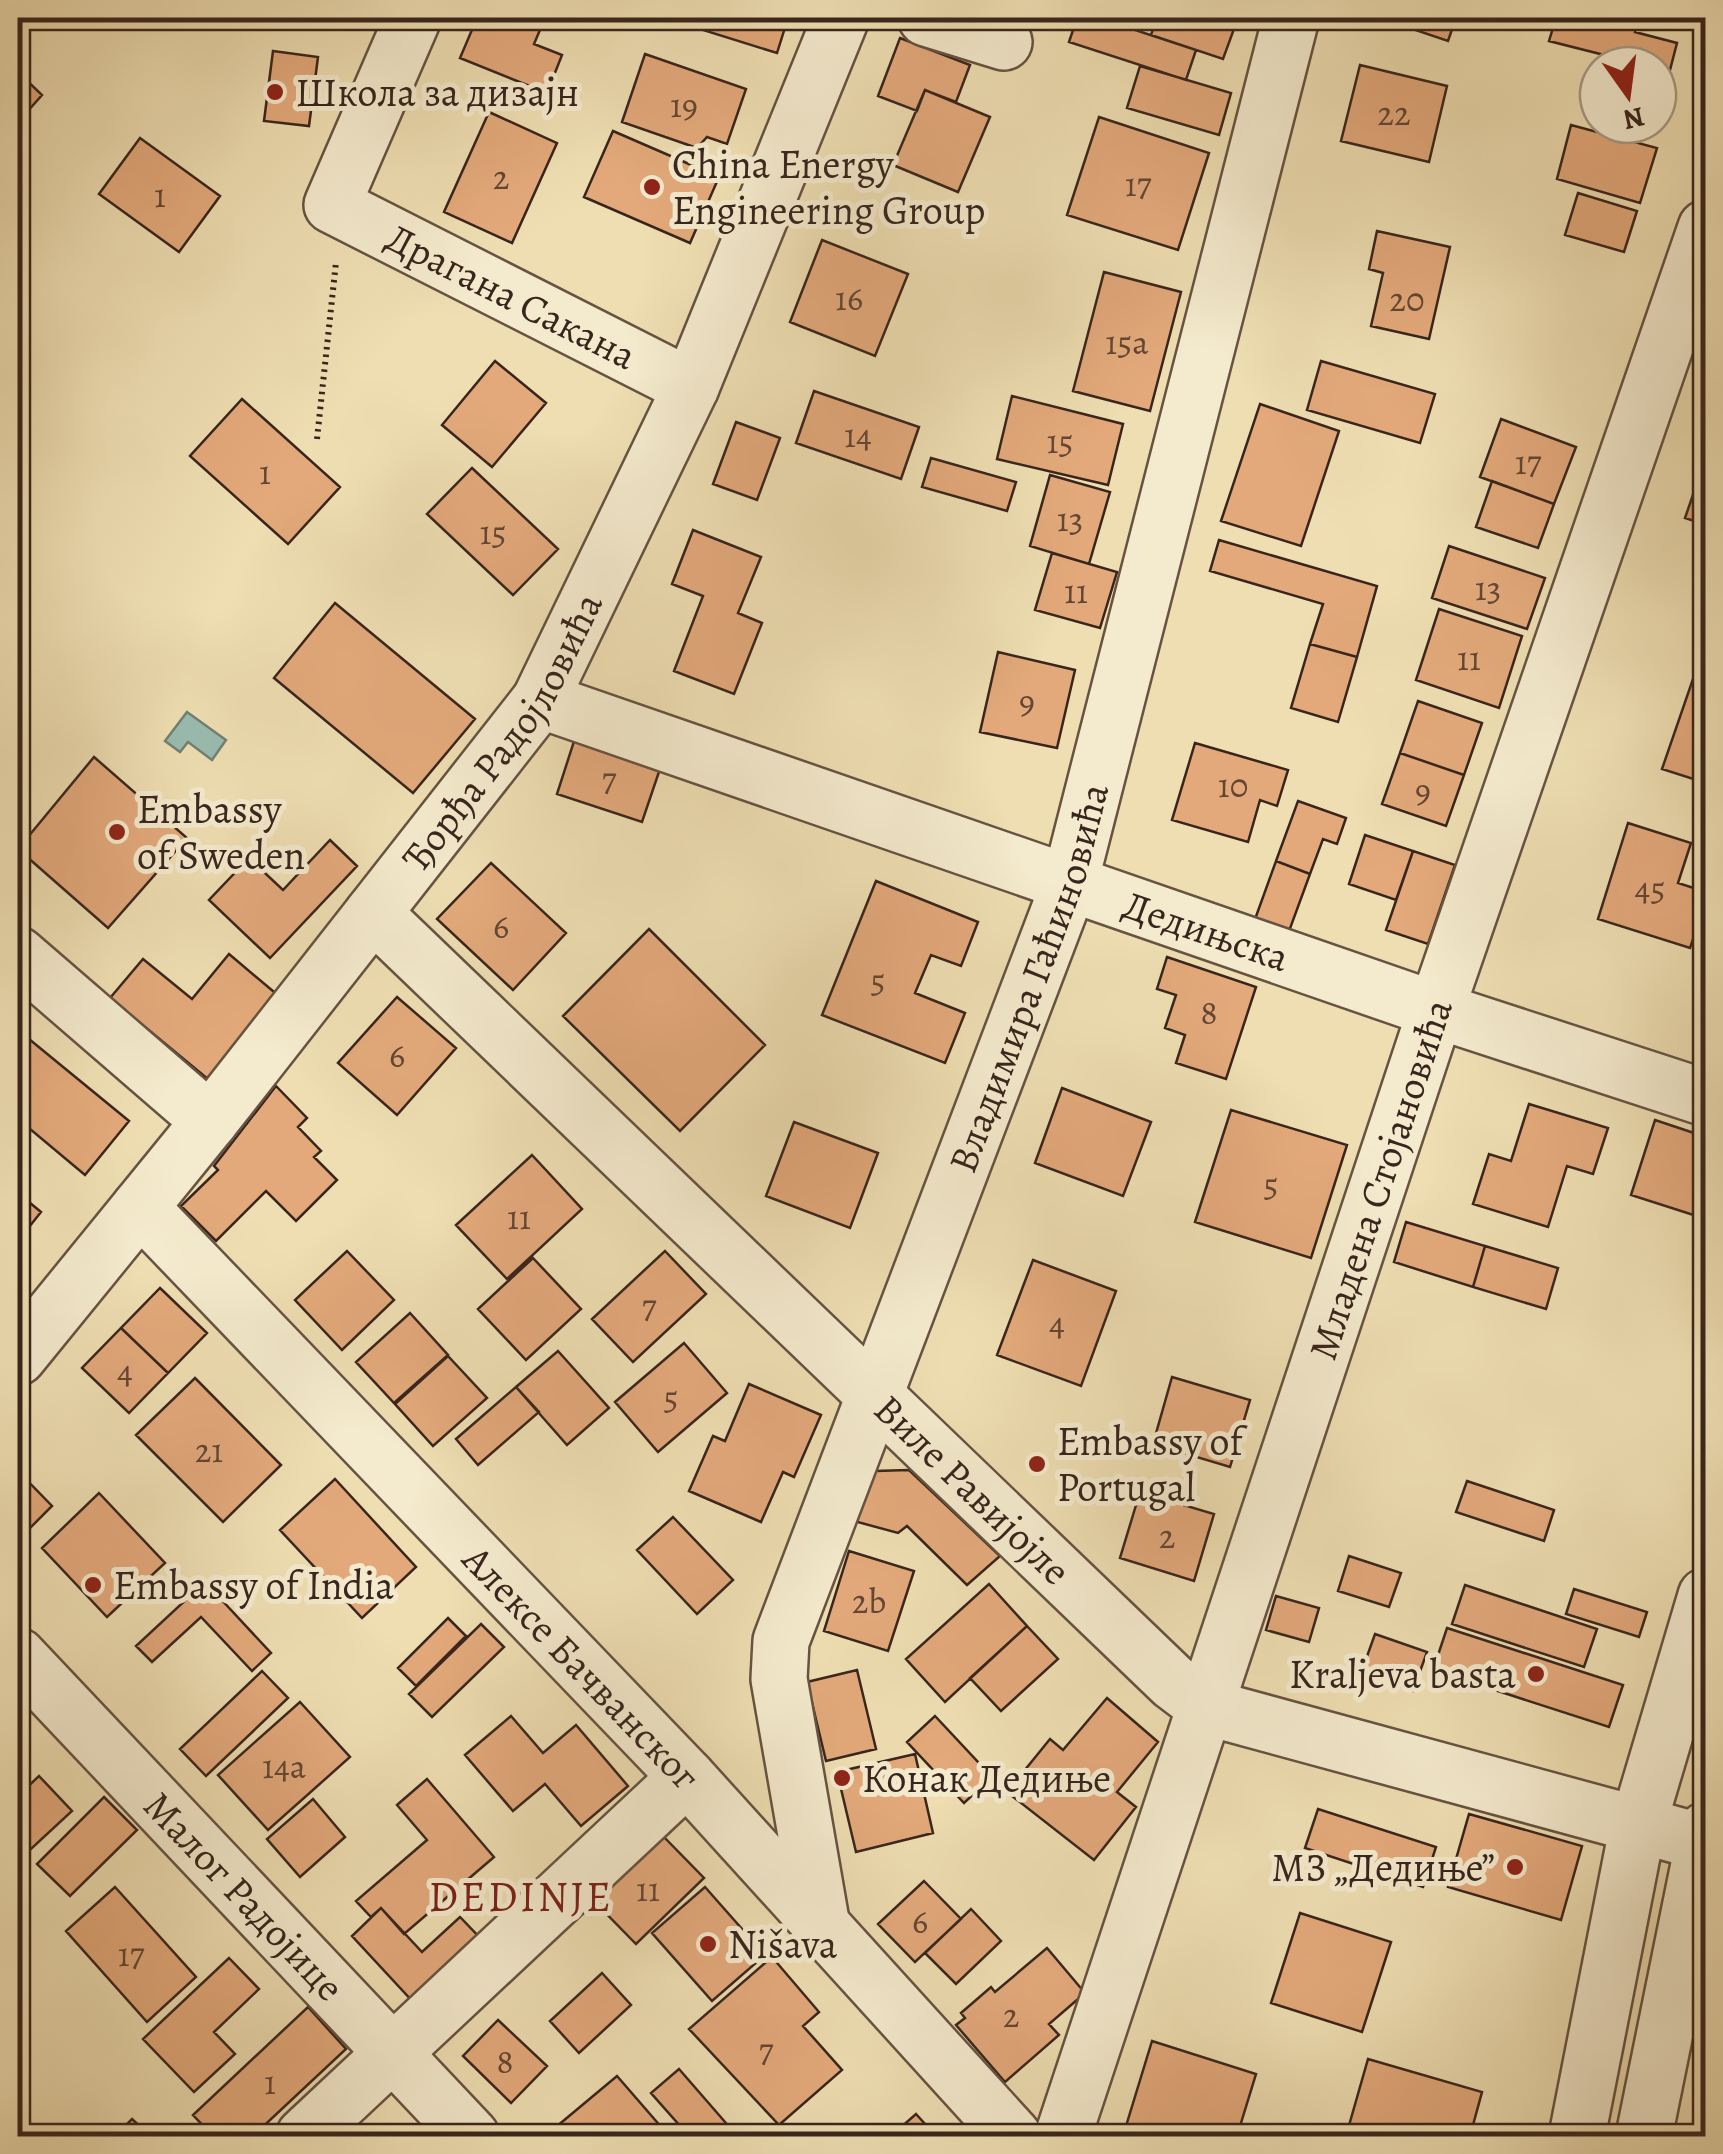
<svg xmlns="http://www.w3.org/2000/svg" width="1723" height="2154" font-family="Alegreya,serif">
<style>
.water{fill:#99bcb0;stroke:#728075;stroke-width:2.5}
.building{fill:#e3a97b;stroke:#38251d;stroke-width:2.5}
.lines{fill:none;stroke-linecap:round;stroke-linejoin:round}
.minor-casing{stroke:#665342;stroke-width:60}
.path{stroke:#38251d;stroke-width:6;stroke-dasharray:2.5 5;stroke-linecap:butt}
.minor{stroke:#f4eacd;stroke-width:55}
.poi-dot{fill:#8f2418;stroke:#f4eacd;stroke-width:4}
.labels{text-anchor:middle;stroke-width:10;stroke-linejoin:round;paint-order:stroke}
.number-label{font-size:35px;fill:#634634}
.poi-label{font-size:40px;fill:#38251d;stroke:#f4eacd;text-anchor:start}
.street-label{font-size:40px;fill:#38251d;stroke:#f4eacd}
.neighbourhood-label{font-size:42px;letter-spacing:2.5px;fill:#7a1f14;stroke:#f4eacd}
</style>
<rect width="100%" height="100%" fill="#eedeb2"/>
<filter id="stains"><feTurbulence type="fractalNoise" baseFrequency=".002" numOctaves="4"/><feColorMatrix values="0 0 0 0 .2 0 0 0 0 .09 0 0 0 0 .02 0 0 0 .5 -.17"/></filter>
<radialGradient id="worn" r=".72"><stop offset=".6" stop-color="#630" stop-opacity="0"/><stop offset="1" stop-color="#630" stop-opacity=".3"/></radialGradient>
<path class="water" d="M187,712L226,740L212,760L188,742L180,752L165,741Z"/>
<path class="building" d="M477,18H545L534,44L562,55L547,93L460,58Z
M689,18H788L777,53L687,25Z
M1077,18H1099L1196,50L1186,80L1069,42Z
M1157,18H1238L1223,59L1151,35Z
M1380,18H1456L1448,41Z
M1556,18H1639L1635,32L1677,43L1663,97L1658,96V65H1610L1612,57L1549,41Z
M900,38L970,65L956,102L925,90L917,111L878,96Z
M273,51L318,57L309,126L264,121Z
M645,54L746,89L727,144L707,137L697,148L622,122Z
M1360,65L1447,86L1429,162L1341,141Z
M1140,66L1231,93L1219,135L1127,108Z
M18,72L42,95L18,122Z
M925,90L990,117L958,192L893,165Z
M489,112L557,143L512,243L444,212Z
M1099,117L1209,153L1178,250L1067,215Z
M1571,125L1657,148L1640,203L1557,179Z
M613,131L719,177L690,243L584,197Z
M140,138L220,196L179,252L99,194Z
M1578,193L1637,211L1624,252L1565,235Z
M1377,231L1450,247L1429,339L1371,326L1383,273L1369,269Z
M822,240L908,274L875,356L790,322Z
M1104,272L1181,292L1150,411L1073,391Z
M495,361L546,403L492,467L442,425Z
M1321,361L1435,394L1420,443L1307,410Z
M814,391L919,427L901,479L796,443Z
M1012,396L1123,424L1108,485L997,459Z
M242,399L340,487L288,544L190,456Z
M1260,404L1339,431L1301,546L1221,521Z
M1501,419L1576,447L1554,504L1480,477Z
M736,422L780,438L757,500L713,484Z
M1706,457V525L1685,518Z
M931,458L1016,482L1007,511L922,487Z
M472,468L558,549L513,595L427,514Z
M1050,475L1110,492L1089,564L1030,546Z
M1492,481L1554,504L1538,548L1476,527Z
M693,530L761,557L738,613L762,623L734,694L674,671L703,596L672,584Z
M1219,540L1377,586L1357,657L1310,644L1323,604L1210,571Z
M1449,546L1545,578L1527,629L1432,598Z
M1052,553L1117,572L1100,628L1035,610Z
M335,603L475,719L413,793L274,678Z
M1439,609L1522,636L1499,708L1416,680Z
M1310,644L1357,657L1338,722L1291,708Z
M998,652L1075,670L1057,748L980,732Z
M1694,676L1706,680V783L1662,769Z
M1418,701L1482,723L1464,775L1400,753Z
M576,735L662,763L642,822L557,794Z
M1195,743L1288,770L1277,806L1260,800L1248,842L1172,820Z
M1400,753L1464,775L1446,826L1382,804Z
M94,757L187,838L108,928L18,849Z
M1298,801L1346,818L1337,844L1323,839L1310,874L1276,861Z
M1628,823L1691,843L1678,883L1706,892V901L1690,948L1598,919Z
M1365,835L1413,851L1396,900L1349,884Z
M330,840L357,866L270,958L209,900L249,858L283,890Z
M1413,851L1455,865L1428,944L1386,930Z
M1276,861L1310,874L1288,934L1254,922Z
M491,863L566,933L513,990L437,919Z
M876,881L978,922L961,966L931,955L915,993L965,1013L945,1063L822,1015Z
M649,929L765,1045L680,1131L563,1016Z
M229,954L280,997L209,1080L110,998L143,959L192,999Z
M1167,957L1256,987L1226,1079L1176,1063L1185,1035L1165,1028L1176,995L1157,989Z
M397,997L456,1048L397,1115L338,1063Z
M18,1030L129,1121L85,1175L18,1119Z
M276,1086L307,1118L298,1127L321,1151L314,1157L337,1180L296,1221L266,1191L216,1241L181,1206L218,1170L214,1166Z
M1062,1088L1151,1122L1123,1196L1035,1163Z
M1529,1104L1608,1128L1593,1174L1567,1166L1548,1227L1473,1204L1489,1154L1511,1161Z
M1231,1110L1347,1145L1311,1258L1195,1222Z
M1655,1120L1706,1137V1219L1631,1195Z
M794,1122L878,1153L850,1228L766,1196Z
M532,1155L582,1209L507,1279L456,1225Z
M18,1193L41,1212L18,1241Z
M1406,1222L1485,1246L1473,1287L1394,1262Z
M1485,1246L1558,1268L1546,1309L1473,1287Z
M347,1251L394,1300L342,1350L295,1300Z
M665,1251L706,1294L633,1362L592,1319Z
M533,1258L581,1309L526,1360L478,1309Z
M1033,1260L1116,1291L1081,1386L997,1355Z
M160,1288L207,1333L168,1373L121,1328Z
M410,1313L448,1355L394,1403L356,1362Z
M121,1328L168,1373L129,1413L82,1368Z
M684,1343L727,1393L658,1452L615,1402Z
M558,1351L609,1408L567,1445L516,1387Z
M448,1356L487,1398L433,1446L395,1404Z
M1172,1377L1250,1400L1230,1467L1153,1444Z
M195,1378L281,1465L223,1522L136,1435Z
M749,1384L821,1415L794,1477L783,1472L761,1522L689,1491L713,1436L725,1441Z
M516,1387L539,1412L478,1465L456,1439Z
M909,1470L1000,1556L967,1585L907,1526L898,1533L854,1521L875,1471Z
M18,1471L52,1506L18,1540Z
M335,1479L416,1567L362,1618L280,1530Z
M1467,1481L1554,1510L1544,1541L1456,1512Z
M1140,1492L1214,1514L1194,1581L1120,1558Z
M99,1493L165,1563L107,1617L42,1548Z
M673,1517L733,1580L697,1614L637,1550Z
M849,1551L914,1571L888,1651L824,1631Z
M1349,1556L1401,1573L1389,1607L1338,1591Z
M205,1582L271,1653L252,1671L201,1617L152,1662L136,1646Z
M989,1584L1027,1626L945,1702L906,1659Z
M1465,1585L1597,1629L1584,1667L1452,1624Z
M1574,1589L1647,1612L1639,1637L1566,1614Z
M1276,1596L1319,1608L1309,1642L1266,1630Z
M448,1618L466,1636L416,1686L398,1668Z
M481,1624L504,1647L432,1717L409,1694Z
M1027,1626L1058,1659L1001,1711L970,1678Z
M1447,1628L1623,1685L1609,1727L1433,1670Z
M1375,1634L1427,1652L1413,1691L1361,1673Z
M857,1670L876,1749L826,1761L807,1682Z
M262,1671L288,1698L206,1776L180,1749Z
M1107,1698L1158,1742L1117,1792L1136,1807L1094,1860L1007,1792L1050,1739L1063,1750Z
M300,1702L350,1757L268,1830L218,1775Z
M511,1716L543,1753L576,1725L628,1786L581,1826L545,1784L513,1811L465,1755Z
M935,1716L992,1777L964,1803L907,1742Z
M915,1754L933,1833L856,1852L837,1772Z
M39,1776L72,1811L18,1861V1796Z
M427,1779L494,1857L404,1934L381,1908L371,1917L356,1901L427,1840L397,1805Z
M104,1797L137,1830L70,1896L37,1864Z
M313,1799L345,1837L300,1877L267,1839Z
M1318,1809L1436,1847L1423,1887L1305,1848Z
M1469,1814L1582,1846L1561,1920L1448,1887Z
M661,1834L704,1878L636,1944L592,1899Z
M924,1881L961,1919L915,1962L878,1924Z
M115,1887L196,1977L147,2022L66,1931Z
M705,1887L765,1955L712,2001L652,1933Z
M381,1908L422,1952L460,1917L483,1941L415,2004L352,1936Z
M971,1909L1001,1941L956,1984L925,1953Z
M1300,1913L1391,1942L1362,2032L1271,2003Z
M1047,1948L1085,1993L1049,2024L1059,2035L1005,2082L956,2025L965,2018L961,2013L991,1987L995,1992Z
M772,1957L819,2012L803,2026L842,2070L779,2125L689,2029Z
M229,1958L259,1989L214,2032L235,2054L194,2092L143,2039Z
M602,1973L631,2005L579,2053L550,2021Z
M308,2007L346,2049L253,2136H213L193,2115Z
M498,2020L547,2066L511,2103L463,2056Z
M1152,2041L1256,2074L1237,2136H1123Z
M1368,2059L1482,2092L1470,2136H1346Z
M679,2069L732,2130L724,2136H689L651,2093Z
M617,2076L669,2136H553L550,2132Z
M916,2114L936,2136H891Z
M132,2119L150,2136H115Z"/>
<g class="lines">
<g class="minor-casing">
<g id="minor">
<path id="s1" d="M413,18L332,205L691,387"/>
<path d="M926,18L1004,42"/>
<path id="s2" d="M540,700L1436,1010L1706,1098"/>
<path id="s3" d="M373,913L1173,1682L1206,1707L1702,1842"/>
<path d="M18,955L210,1121"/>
<path id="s4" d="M140,1207L687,1777L1013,2136"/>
<path id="s5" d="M18,1357L210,1121L540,700L691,387L841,18"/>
<path id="s6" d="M18,1656L471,2136"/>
<path id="s7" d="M821,1921L779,1679L781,1641L1070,882L1291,18"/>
<path d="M304,2136L687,1777"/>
<path id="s8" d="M1063,2136L1436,1010L1706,228"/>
<path d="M1577,2136L1638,1825L1706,1596"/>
<path d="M1644,2136L1706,1830"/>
</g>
</g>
<path class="path" d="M317,439L336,262"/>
<use href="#minor" class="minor"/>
</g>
<g class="poi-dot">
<circle cx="275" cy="92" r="10"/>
<circle cx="652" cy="187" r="10"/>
<circle cx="117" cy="832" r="10"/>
<circle cx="1037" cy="1464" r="10"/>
<circle cx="93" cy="1585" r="10"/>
<circle cx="1536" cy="1674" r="10"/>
<circle cx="842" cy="1778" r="10"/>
<circle cx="1515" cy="1867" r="10"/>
<circle cx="708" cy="1944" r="10"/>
</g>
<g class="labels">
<g class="number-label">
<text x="684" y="117">19</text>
<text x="1394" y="125">22</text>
<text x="501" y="189">2</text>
<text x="1138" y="196">17</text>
<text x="160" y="207">1</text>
<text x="849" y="310">16</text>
<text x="1407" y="311">20</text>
<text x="1127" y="354">15a</text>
<text x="858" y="447">14</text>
<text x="1060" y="453">15</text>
<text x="1528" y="474">17</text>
<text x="265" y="484">1</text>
<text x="1070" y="531">13</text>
<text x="493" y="544">15</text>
<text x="1488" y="600">13</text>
<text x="1076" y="603">11</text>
<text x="1469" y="670">11</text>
<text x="1027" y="713">9</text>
<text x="609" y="791">7</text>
<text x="1233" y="797">10</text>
<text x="1423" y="802">9</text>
<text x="1650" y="900">45</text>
<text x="501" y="938">6</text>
<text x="878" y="992">5</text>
<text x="1209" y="1024">8</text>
<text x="397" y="1067">6</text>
<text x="1271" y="1196">5</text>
<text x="519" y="1229">11</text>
<text x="649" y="1318">7</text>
<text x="1057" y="1335">4</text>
<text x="125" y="1383">4</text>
<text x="671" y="1409">5</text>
<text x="209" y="1462">21</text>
<text x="1167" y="1548">2</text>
<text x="869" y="1613">2b</text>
<text x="284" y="1778">14a</text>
<text x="648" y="1901">11</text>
<text x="920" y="1933">6</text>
<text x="131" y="1966">17</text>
<text x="1011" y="2027">2</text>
<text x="766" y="2062">7</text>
<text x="505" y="2073">8</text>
<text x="270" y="2094">1</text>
</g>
<g class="poi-label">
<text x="295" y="106">Школа за дизајн</text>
<text x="672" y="178">China Energy<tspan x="672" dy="46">Engineering Group</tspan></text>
<text x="137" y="823">Embassy<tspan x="137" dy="46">of Sweden</tspan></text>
<text x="1057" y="1455">Embassy of<tspan x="1057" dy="46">Portugal</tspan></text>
<text x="113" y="1599">Embassy of India</text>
<text x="1516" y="1688" text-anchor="end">Kraljeva basta</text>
<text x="862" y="1792">Конак Дедиње</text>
<text x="1495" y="1881" text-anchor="end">МЗ „Дедиње”</text>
<text x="728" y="1958">Nišava</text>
</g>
<g class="street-label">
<text dy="14" stroke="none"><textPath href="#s1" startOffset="405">Драгана Сакана</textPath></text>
<text dy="14" stroke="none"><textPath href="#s5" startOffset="792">Ђорђа Радојловића</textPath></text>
<text dy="14" stroke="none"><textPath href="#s2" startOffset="705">Дедињска</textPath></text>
<text dy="14" stroke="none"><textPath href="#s7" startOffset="992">Владимира Гаћиновића</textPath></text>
<text dy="14" stroke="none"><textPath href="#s8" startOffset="1008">Младена Стојановића</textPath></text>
<text dy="14" stroke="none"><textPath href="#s3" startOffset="832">Виле Равијојле</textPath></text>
<text dy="14" stroke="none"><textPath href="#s4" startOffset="638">Алексе Бачванског</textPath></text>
<text dy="14" stroke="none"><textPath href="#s6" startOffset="330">Малог Радојице</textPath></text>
</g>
<g class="neighbourhood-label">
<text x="521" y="1911">DEDINJE</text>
</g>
</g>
<rect width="1723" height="2154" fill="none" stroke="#eedeb2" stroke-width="60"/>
<rect x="20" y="20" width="1683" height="2114" fill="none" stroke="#38251d" stroke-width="5"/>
<rect x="30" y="30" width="1663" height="2094" fill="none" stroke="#38251d" stroke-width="2.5"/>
<g transform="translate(1628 95) rotate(166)"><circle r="48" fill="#f4eacd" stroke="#a99b87" stroke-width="2.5"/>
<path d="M0-8L18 38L0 25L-18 38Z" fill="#8f2418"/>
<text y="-15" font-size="28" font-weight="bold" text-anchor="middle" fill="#38251d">N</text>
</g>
<rect width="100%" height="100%" filter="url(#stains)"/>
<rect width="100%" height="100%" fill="url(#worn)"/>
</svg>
